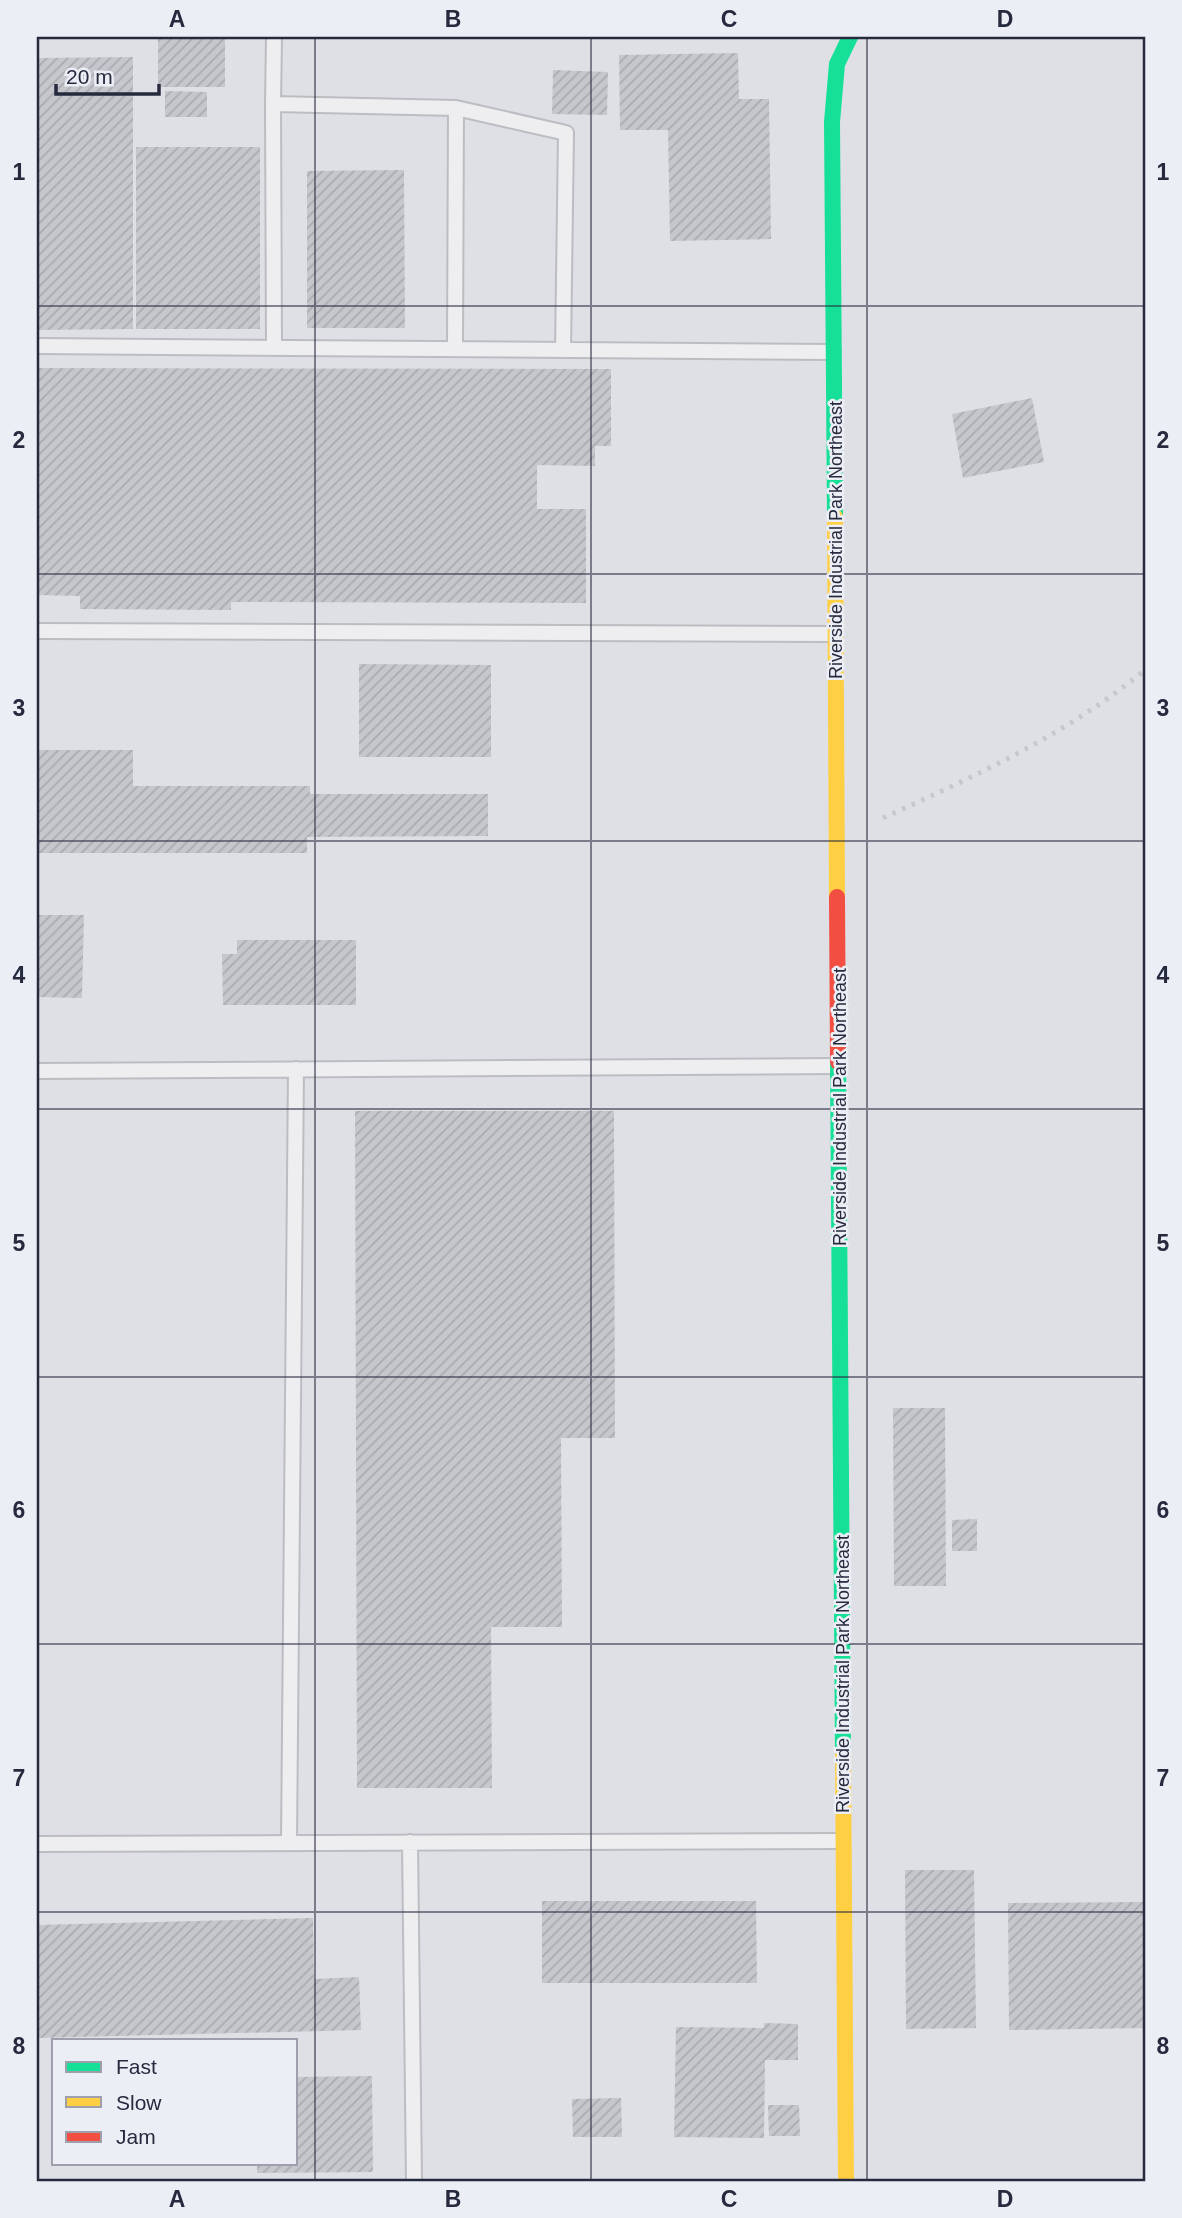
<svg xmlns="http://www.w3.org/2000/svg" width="1182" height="2218" font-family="Helvetica,sans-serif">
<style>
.building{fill:url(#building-hatch)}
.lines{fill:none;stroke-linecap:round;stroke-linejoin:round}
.lane-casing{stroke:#bcbdc2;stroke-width:18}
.lane{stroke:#eeeef1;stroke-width:14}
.fast{stroke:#16e098;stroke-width:16}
.slow{stroke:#ffcf43;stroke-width:16}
.jam{stroke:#f24e42;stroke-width:16}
.rail{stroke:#c8c8cc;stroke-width:5;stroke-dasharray:3.5 7;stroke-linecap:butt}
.grid{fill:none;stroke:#262a3e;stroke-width:2;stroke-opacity:0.55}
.labels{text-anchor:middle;stroke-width:5;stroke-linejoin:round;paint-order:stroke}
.street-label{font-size:18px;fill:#262a3e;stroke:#eceef5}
.neatline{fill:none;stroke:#262a3e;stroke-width:2.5}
.grid-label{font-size:23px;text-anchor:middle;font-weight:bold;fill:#262a3e}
</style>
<defs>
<pattern id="building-hatch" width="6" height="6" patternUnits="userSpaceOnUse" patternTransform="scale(1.75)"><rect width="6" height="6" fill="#c6c7cd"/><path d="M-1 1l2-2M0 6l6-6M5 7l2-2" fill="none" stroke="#aaabb1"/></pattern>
</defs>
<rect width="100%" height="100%" fill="#dfe0e5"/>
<path class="building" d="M158,37H225V87H158Z
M738,53L739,99H769L771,239L670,241L668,130H620L619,55Z
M133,57V329L37,330V58Z
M553,70L608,72L607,115L552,114Z
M165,91L207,92V117H165Z
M136,147H260V329H136Z
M404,170L405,328H307V171Z
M37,368L611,369V446H595V466L537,465V509H586V603L231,602V610L80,609V596L37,595Z
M1032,398L1044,462L963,478L952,414Z
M359,664L491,665V757H359Z
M37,750H133V786H310V794H488V836L307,837V853H37Z
M37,915H84L82,998L38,997Z
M237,940H356V1005H223L222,954H237Z
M355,1111H614L615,1438H561L562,1627H491L492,1788H357Z
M893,1408H945L946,1586H894Z
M977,1519V1551H952V1520Z
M905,1870H974L976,2028L906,2029Z
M542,1901H756L757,1983H542Z
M1145,1902V2028L1009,2030L1008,1903Z
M313,1918L314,1979L359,1977L361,2030L37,2038V1925Z
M764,2023L798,2024V2060H765L764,2138L674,2137L676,2027L764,2028Z
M372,2076L373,2172L257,2173V2164H296V2077Z
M621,2098L622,2137H573L572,2099Z
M768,2105H799L800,2136H769Z"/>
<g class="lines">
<g class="lane-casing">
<path id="lane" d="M274,37L273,104L456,108L566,133L563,350
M273,104L274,348
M37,346L833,352
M455,349L456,108
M37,631L833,634
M37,1071L838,1066
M289,1842L296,1069
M410,1842L414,2181
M37,1844L842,1841"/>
</g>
<use href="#lane" class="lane"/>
<path class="fast" d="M835,517L832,122L837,64L850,37
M838,1062L843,1753"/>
<path class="slow" d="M835,517L837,897
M843,1753L846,2181"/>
<path class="jam" d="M837,897L838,1062"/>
<path class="rail" d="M883,818C975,776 1066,735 1145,670"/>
</g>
<path class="grid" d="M315,37V2181M591,37V2181M867,37V2181M37,306H1145M37,574H1145M37,841H1145M37,1109H1145M37,1377H1145M37,1644H1145M37,1912H1145"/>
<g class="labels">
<g class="street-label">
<text transform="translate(836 540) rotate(-90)" y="6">Riverside Industrial Park Northeast</text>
<text transform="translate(840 1107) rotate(-90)" y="6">Riverside Industrial Park Northeast</text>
<text transform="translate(843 1674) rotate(-90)" y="6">Riverside Industrial Park Northeast</text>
</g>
</g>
<rect width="1182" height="2218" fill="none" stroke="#eceef5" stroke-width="77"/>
<rect x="52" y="2039" width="245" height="126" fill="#eceef5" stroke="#9da0ac" stroke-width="2"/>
<rect x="66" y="2062" width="35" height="10" fill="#16e098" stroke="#9da0ac" stroke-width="2"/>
<text x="116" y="2074" font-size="21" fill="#262a3e">Fast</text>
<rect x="66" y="2097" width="35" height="10" fill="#ffcf43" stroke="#9da0ac" stroke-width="2"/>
<text x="116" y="2110" font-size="21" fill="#262a3e">Slow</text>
<rect x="66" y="2132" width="35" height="10" fill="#f24e42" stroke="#9da0ac" stroke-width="2"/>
<text x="116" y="2144" font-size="21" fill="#262a3e">Jam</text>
<path d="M56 84v10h103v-10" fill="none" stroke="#262a3e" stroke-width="3.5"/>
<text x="66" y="84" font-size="21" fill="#262a3e" stroke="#eceef5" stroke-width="5" paint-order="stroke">20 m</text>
<rect x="38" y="38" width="1106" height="2142" class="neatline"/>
<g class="grid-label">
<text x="177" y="27">A</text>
<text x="453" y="27">B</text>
<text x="729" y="27">C</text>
<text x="1005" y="27">D</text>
<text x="19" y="180">1</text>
<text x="1163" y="180">1</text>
<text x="19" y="448">2</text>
<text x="1163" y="448">2</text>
<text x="19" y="716">3</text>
<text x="1163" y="716">3</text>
<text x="19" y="983">4</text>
<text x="1163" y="983">4</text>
<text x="19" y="1251">5</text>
<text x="1163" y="1251">5</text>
<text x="19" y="1518">6</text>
<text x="1163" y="1518">6</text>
<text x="19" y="1786">7</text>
<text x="1163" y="1786">7</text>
<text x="19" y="2054">8</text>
<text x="1163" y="2054">8</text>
<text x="177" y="2207">A</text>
<text x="453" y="2207">B</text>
<text x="729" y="2207">C</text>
<text x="1005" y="2207">D</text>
</g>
</svg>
